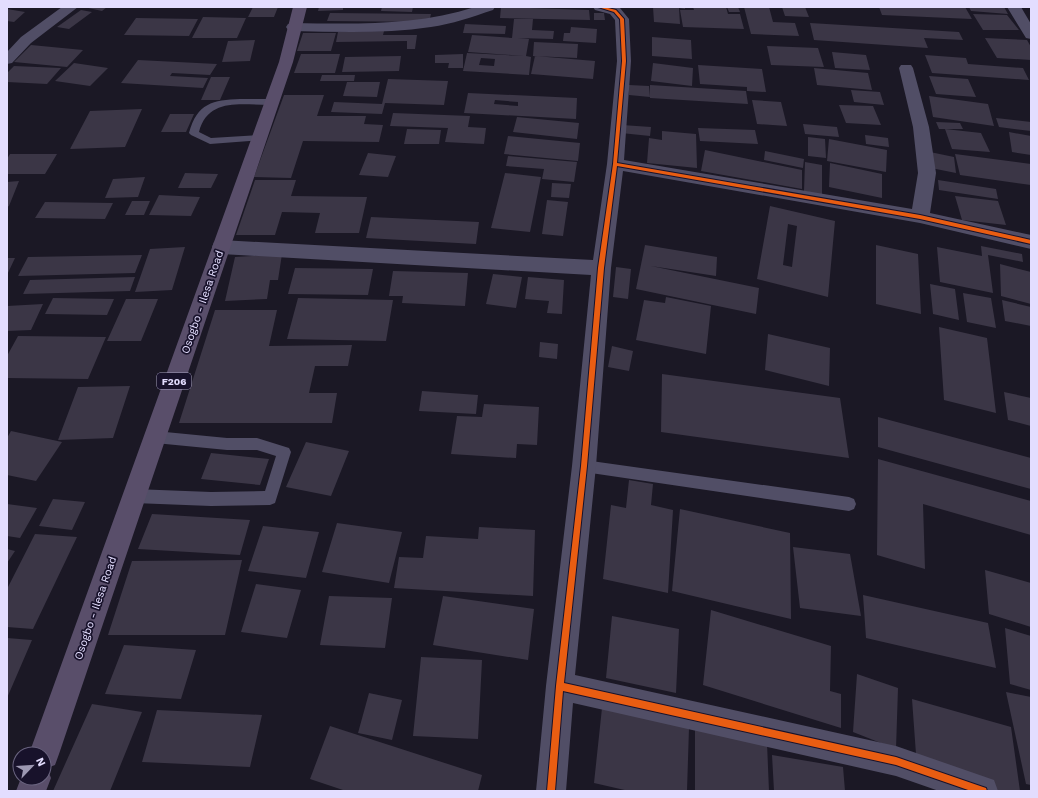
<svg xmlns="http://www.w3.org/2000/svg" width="1038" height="798" font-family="'Work Sans',sans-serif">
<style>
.building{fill:#3b3646;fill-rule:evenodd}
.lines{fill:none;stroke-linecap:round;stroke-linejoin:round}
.service{fill:#514e66;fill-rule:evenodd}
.minor{fill:#514e66;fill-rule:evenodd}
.primary{fill:#594e6a;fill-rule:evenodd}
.cycleway-casing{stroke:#18122b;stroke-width:2}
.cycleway{fill:#e95d12;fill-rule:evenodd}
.labels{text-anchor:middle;stroke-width:3.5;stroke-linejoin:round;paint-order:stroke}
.shield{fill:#18122b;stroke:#a6a0bf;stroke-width:1}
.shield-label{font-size:10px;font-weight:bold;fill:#e3ddfe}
.street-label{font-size:11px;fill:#e3ddfe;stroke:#18122b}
</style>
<rect width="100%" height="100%" fill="#1b1825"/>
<path class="building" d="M84,7H107L102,11Z
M253,7H278L274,17H248Z
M319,7H343V10L318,11Z
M382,7H413L412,12L381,11Z
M501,7L589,10L590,20L500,18Z
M653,7H685V9L679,8L680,24L654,22Z
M693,7H726L728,14H740L744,29L683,27L680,10H694Z
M727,7H738L740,12H729Z
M744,7H769L773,22L795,23L799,36L751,34Z
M782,7H805L809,17L785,16Z
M879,7H965L972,19L882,15Z
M969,7H1004L1008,14L971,11Z
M7,9L25,12L14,22L7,21Z
M81,10L92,12L69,29L57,27Z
M330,13L431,14L429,22L327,21Z
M594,13H604L605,20H594Z
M973,14L1007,15L1019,30H983Z
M203,17L246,18L237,38H192Z
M136,18L198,19L189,36L124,35Z
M514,19H533L532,30L554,31L553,39L518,38L529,39L526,56L531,57L529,75L463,71L467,53L524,56L468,52L472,35L512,38ZM481,58L495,59L494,66L479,65Z
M810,23L959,32L963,40L924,38L928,48L814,40Z
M465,24L506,26L505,34L463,33Z
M571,27L597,29L596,43L563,41L564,33H570Z
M384,31L383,35H417L415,49H407V41L336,42L338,32Z
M303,33H336L331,51H297Z
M652,37L691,40L692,59L652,56Z
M985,38L1027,40L1031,47V60L997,58Z
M255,40L250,61L222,62L228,41Z
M534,42L578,44L577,58L533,56Z
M31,45L83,50L67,67L14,62Z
M767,46L818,48L824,67L771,65Z
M832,52L866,55L870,70L835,68Z
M301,54H340L335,73H294Z
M463,54V68H448L449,63H435V55Z
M925,55L966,58L968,64L1023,68L1029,80L932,73Z
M401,56L399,71L342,72L345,57Z
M535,56L595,61L593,79L531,74Z
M138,60L217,64L210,75L172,73L170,76L208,78L203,88L121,83Z
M74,63L108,68L90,86L55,81Z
M653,63L693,68L692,86L651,81Z
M698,65L762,69L766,92L747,91V87L700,84Z
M14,66L61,68L47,84L7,82V73Z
M814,68L868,73L872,90L817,85Z
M322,75H355L354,81H320Z
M929,76L968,79L976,97L936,94Z
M211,77H230L220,100H201Z
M388,79L448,81L444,105L385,103L382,114L331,112L334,102L382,104Z
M347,82H380L377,97L343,96Z
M629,85L649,86L650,97L629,95Z
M650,85L746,91L748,104L650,98Z
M851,90L880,92L884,105L854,102Z
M468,93L577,98L576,119L464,113ZM495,100L518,102V106L494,104Z
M284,95H324L317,116H366L364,124L383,125L379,142L303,141L291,178L254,177Z
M929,96L988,104L994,126L933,117Z
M752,100L781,102L787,126L757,124Z
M839,105L873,106L881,125L846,123Z
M142,109L125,147L70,149L90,111Z
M393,113L470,116L468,127L486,128L484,144L445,142L448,128L390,126Z
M170,114H194L186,132H161Z
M517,117L579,123L577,139L513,132Z
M996,118L1031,122V131L999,127Z
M936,122L960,123L963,129H939Z
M803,124L837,127L839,137L805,134Z
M622,125L651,127L650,136L621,133Z
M698,128L755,130L758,144L700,141Z
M407,129L441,130L439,144H404Z
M945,129L981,133L990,152L952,149Z
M662,131L696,134L697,168L647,163L649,138L662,140Z
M1009,132L1031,136V155L1012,152Z
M865,135L888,138L889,147L866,144Z
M508,136L580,143L578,161L504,154Z
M808,137L825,139L826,158L808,156Z
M829,139L887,150L886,172L827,161Z
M705,150L802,170V189L701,171Z
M765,151L804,159L803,168L764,160Z
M930,152L954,157L956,173L931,168Z
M368,153L396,156L388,177L359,175Z
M10,154H57L45,174H7V159Z
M955,154L1031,164V185L960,175Z
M508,156L577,162L574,182L542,179L544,169L506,166Z
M805,162L822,165V195L804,191Z
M830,163L882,174V198L829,187Z
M185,173L218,174L211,188H178Z
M505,173L541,177L530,232L491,228Z
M145,177L138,197L105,198L113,179Z
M255,180H296L291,196L367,197L359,233H315L320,213L282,212L275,235H236Z
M938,180L996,189L998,199L939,190Z
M19,181L9,206L7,207V182Z
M552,183L571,184L569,198L551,197Z
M159,195L200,197L191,216L149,215Z
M955,196L998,201L1006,225L962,220Z
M547,200L568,202L563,236L542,234Z
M132,201H150L144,215H125Z
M45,202L113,203L105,219L35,218Z
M770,206L835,221L828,297L757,279ZM788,224L797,226L792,267L783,265Z
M371,217L479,222L476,244L366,238Z
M645,245L717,257L716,276L651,266L759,288L756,314L636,289Z
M876,245L918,254L921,314L876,304Z
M981,246L1022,254L1023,262L988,255L993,293L940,282L937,247L982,256Z
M185,247L172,290L135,292L150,249Z
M282,254L278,280H270L267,299L225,301L235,257Z
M142,255L135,273L18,276L28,257Z
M7,258H15L7,275Z
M1000,264L1031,272V304L1001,296Z
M616,267L631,269L628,299L613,297Z
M295,268L373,269L368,295L288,294Z
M393,271L468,273L465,306L402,303L403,296H389Z
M493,274L522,277L516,308L486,304Z
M135,277L130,291L23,294L30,280Z
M528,277L564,280L562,314L547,313L549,301L525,299Z
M930,284L955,289L959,320L933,314Z
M963,293L991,298L996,328L967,322Z
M666,297L711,306L706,354L636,340L644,300L665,303Z
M53,298L114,299L107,315L45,314Z
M298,298L393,300L386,341L287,339Z
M126,299H158L141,341H107Z
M1002,300L1031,307V326L1005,321Z
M43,304L31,330L7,331V306Z
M215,310H277L269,346L352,345L348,366H315L309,393H337L332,423H179Z
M939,327L987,338L996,413L944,400Z
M768,334L830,348L829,386L765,370Z
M18,336L106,337L88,379L7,378V356Z
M540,342L558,344L557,359L539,357Z
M612,346L633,351L629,371L608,367Z
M662,374L840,398L849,458L661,432Z
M130,386L113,438L58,440L78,387Z
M422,391L478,395L476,414L419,411Z
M1004,392L1031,398V426L1008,420Z
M484,404L539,407L537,445L517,444L516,458L451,454L457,416L482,417Z
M878,417L1031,458V489L878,447Z
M11,431L62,442L36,481L7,475V438Z
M306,442L349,451L331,496L286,487Z
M211,453L269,459L260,485L201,479Z
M878,459L1031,501V535L923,504L925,569L877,555Z
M629,480L653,484L651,505L673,510L668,593L603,579L611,505L626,508Z
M53,499L85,502L72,530L39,526Z
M7,504L37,508L20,538L7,536Z
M680,509L790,533L791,619L672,591Z
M152,514L250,520L240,555L138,549Z
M337,523L402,532L389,583L322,572Z
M263,526L319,532L306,578L248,571Z
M479,527L535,530L533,596L394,588L399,557L423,558L426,536L478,539Z
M35,534L77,537L33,629L7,627V589Z
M793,547L850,554L861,616L800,608Z
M7,549L15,551L7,563Z
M242,560L225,635H108L132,561Z
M985,570L1031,583V627L989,614Z
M256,584L301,590L287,638L241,632Z
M863,595L988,623L996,668L866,638Z
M329,596L392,598L385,648L320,645Z
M443,596L534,609L528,660L433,645Z
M711,610L831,646L830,691L841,694V728L703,685Z
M612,616L679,629L676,693L606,678Z
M1005,628L1031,636V690L1010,684Z
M7,638L32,640L7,698Z
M124,645L196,650L181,699L105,694Z
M421,657L482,660L478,739L413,736Z
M857,674L898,688L896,749L853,732Z
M1006,692L1031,697V785L1026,784Z
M369,693L402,700L392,740L358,733Z
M912,699L1011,727L1020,791H996L917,768Z
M92,704L142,712L110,791H53Z
M602,708L689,728L687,791H629L594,783Z
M157,710L262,715L250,767L142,762Z
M330,726L482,775L478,791H346L310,779Z
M695,730L767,743L769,791H695Z
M772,755L843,767L845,791H774Z"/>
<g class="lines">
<path class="service" d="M240,99H270L275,102L270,105C242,105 208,97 199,132L211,138L258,135L261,136L263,138L261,140L210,144L191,135L189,133C197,103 213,100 240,99Z
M155,431L227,438H257L289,448L291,452L275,503L270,505L211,506L134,503L129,501L127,496L129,491L134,489L211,492L265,491L276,456L257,450H227L155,443L150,441L148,437L150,433Z
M584,460L849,497L854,499L856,504L854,509L849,511L584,472L579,471L577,466L579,461Z"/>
<path class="minor" d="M62,7H78L31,43L12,63L7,64V52L21,37Z
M475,7H495L493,10C472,17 452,24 431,27C385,34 339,32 293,31L288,30L286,27L288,24L293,23C354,24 416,26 475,7Z
M593,7L620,8L629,19L631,61L624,160L912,209L918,173L913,127L899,68L901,65H911L913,68L929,127L936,173L930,213L1031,235V249L920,223L623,171L611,268L596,466L575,675L896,746L994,780L998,791H939L896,776L573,703L566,791H536L546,686L572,466L591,275L221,254L214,252L212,247L214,242L221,240L593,260L607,164L617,61L615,20L610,14L595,10Z
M1007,7H1021L1031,24V39L1026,38Z"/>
<path class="primary" d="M293,7H307L293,62L59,754L55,765L47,768L51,778L46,791H16L21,778H44V754H29L279,62Z"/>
<g class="cycleway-casing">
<path id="cycleway" d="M598,7H604L616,10L624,19L626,61L617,163L920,215L1031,240V244L920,219L617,166L604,268L587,466L564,683L896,757L983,787L986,788L987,791H971L896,765L563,691L555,791H547L556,686L581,466L598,268L613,164L622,61L620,19L614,12Z"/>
</g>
<use href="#cycleway" class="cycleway"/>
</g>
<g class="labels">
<rect class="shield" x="157" y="373" width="34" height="16" rx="3"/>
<g class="shield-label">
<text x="174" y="385">F206</text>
</g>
<g class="street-label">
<text transform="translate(202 302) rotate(-71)" y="4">Osogbo - Ilesa Road</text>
<text transform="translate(95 608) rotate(-71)" y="4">Osogbo - Ilesa Road</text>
</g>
</g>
<rect width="1038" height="798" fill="none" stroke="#e3ddfe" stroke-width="16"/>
<g transform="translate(32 766) rotate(65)"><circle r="19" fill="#18122b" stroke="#69637f"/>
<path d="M0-3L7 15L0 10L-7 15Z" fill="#9d98b2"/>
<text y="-6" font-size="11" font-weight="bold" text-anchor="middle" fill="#e3ddfe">N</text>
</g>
</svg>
